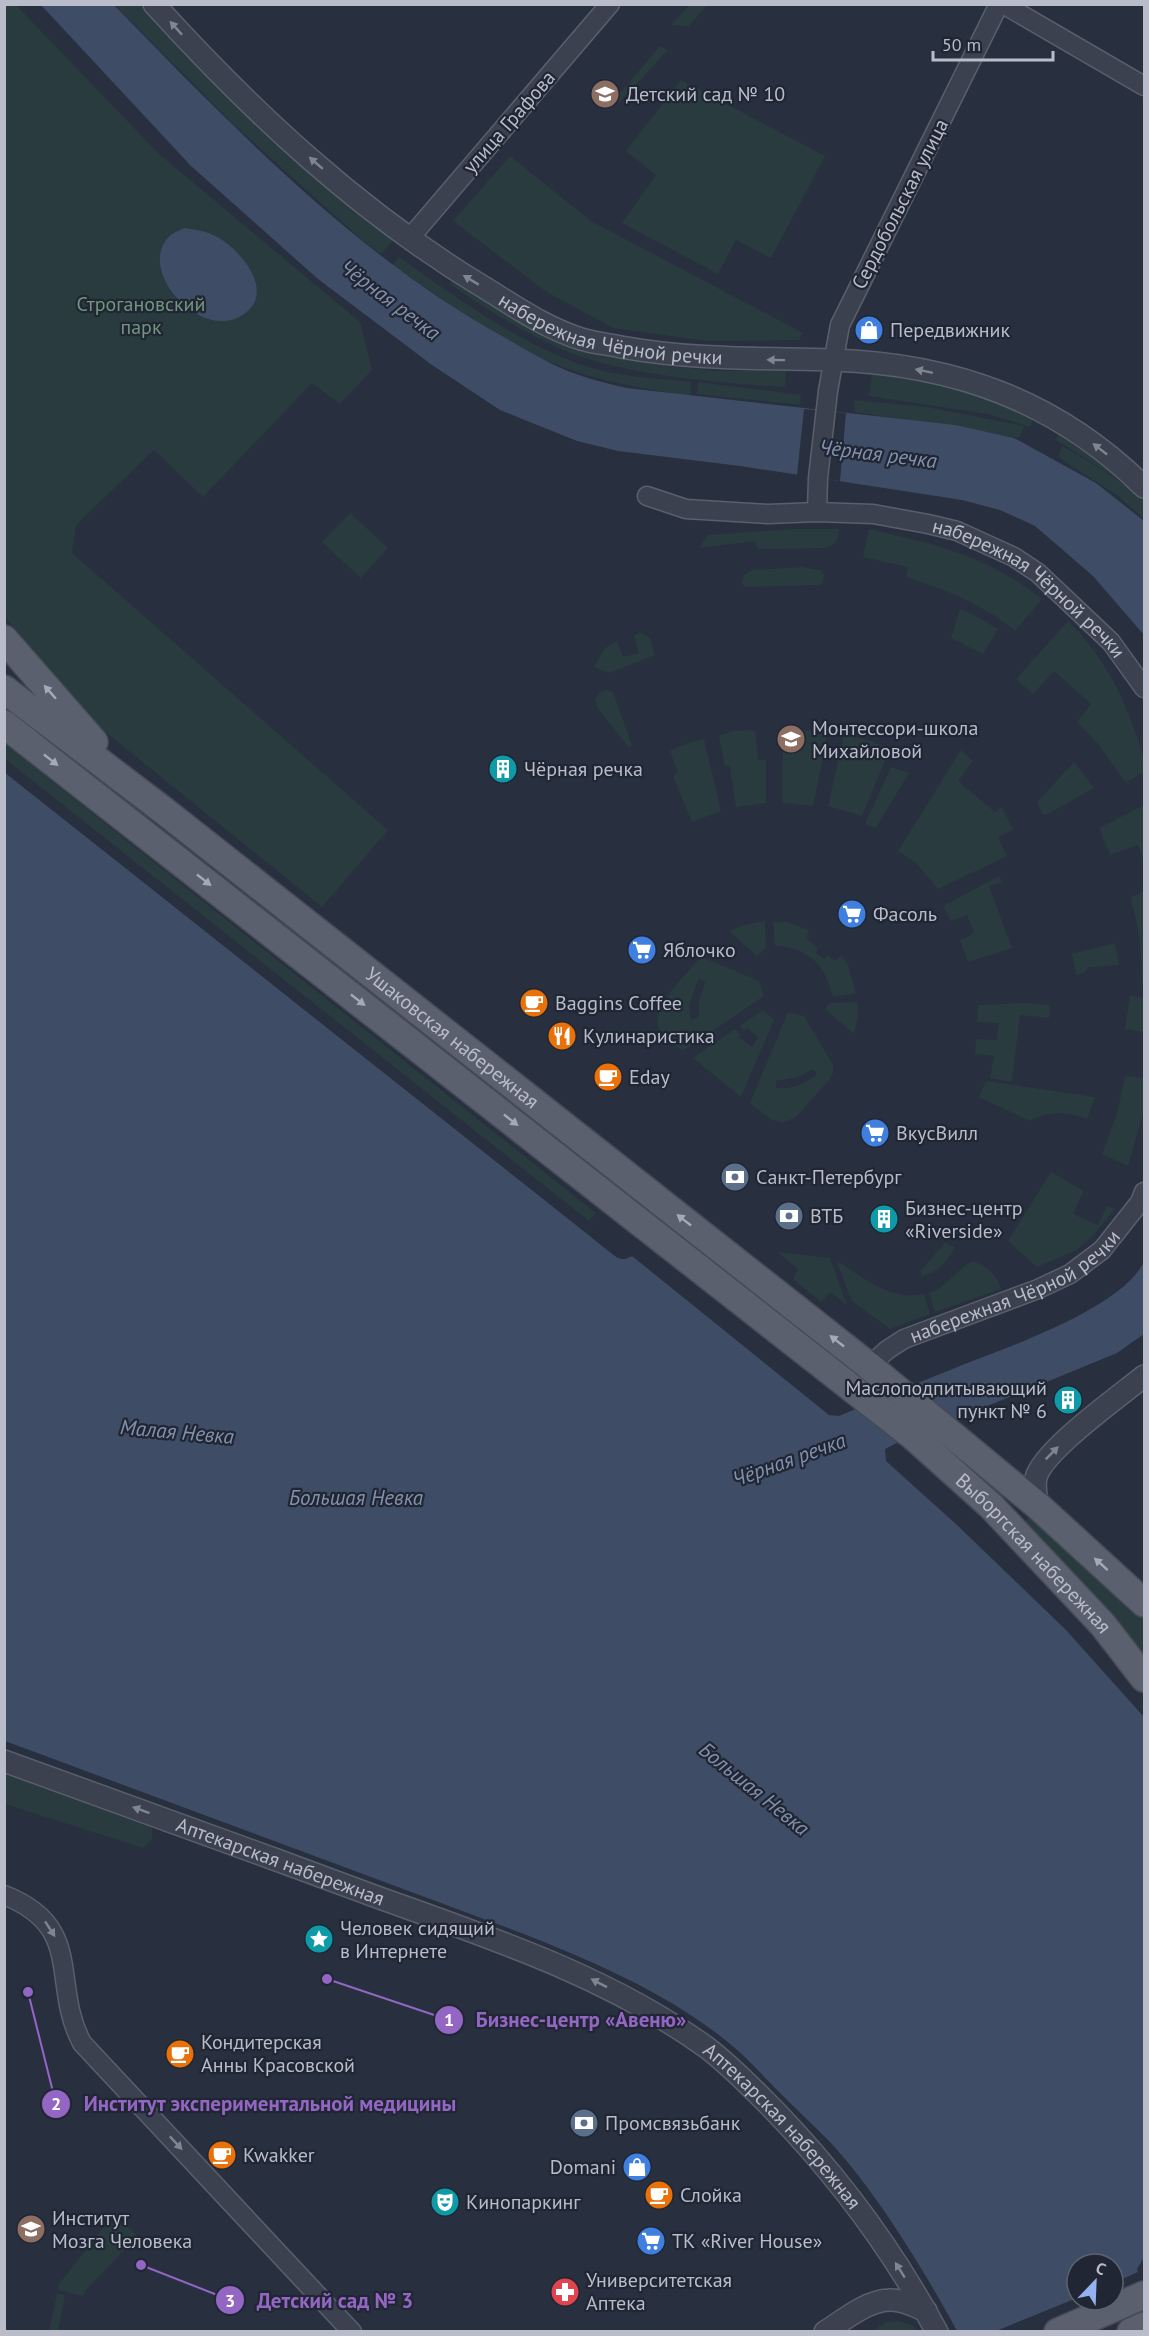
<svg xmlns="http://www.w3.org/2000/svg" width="1149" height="2336" font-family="'PT Sans',sans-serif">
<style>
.green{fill:#293b3f;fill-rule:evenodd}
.water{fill:#3f4c65;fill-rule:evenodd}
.pier{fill:#282f3e}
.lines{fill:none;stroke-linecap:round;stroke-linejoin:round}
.minor-casing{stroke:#595f6c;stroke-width:21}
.tertiary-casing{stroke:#595f6c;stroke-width:24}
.primary-casing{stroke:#454a57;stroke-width:30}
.minor{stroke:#3b414e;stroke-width:18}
.tertiary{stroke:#3b414e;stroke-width:21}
.primary{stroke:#5a606e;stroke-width:27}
.oneway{fill:#808592}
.oneway2{fill:#a5aab7}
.labels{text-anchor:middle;stroke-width:4.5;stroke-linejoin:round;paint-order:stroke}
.poi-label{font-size:20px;fill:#b8bdc9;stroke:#202633;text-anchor:start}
.street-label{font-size:20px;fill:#b8bdc9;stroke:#202633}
.park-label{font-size:20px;fill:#71977d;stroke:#202633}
.water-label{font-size:21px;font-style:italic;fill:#8291ad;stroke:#202633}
.leader{fill:none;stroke:#9366c3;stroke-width:2}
.callout-dot{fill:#9366c3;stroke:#202633;stroke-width:2}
.mark-label{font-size:18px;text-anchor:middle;font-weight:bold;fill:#fff}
.callout-label{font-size:21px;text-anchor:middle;font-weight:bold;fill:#9366c3;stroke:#202633;stroke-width:4.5;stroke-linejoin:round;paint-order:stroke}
</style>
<rect width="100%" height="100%" fill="#282f3e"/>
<path class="green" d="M4,5H16L159,154L360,322L372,370L340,404L312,383L203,497L154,450L76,525L72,553L388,830L322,907L98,726L5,617Z
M115,5H145L394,239L381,254L363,241L233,124Z
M689,5H707L689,26L671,25Z
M660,46L668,50L619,103L615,99Z
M681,80L825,156L771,258L736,240L718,274L622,223L656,175L626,151Z
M510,156L591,221L803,333L799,340L707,341L613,328L545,291L453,221Z
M399,257C457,298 515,341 582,365C616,377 655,378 691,382L690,396C654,390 618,385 583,374C516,354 450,304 393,265Z
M453,280L582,350L658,365L719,371H786L785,387C719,383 646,377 582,357C535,341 491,312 450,284Z
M872,374L910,377L962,386L1034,411L1031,427L988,414L869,396Z
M698,382L801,395L800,405L697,394Z
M854,400L927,407L1024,426L1019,438L855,412Z
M1062,427L1120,480L1056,440Z
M1062,446C1091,463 1120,478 1144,501V519L1118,496L1058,457Z
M350,513L388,548L361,578L322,542Z
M793,529H839C839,540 836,544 826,548L758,549L755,541L699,548L708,535Z
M869,529C934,544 988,556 1042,599L1015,631C983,604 946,590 906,577L908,567L863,557Z
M801,567L820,570L824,575L823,581L819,585L745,587L742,583L744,575L752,570Z
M960,609L974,615L998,629L983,654L951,638Z
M1068,621C1098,650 1117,683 1132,723C1138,740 1145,754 1144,772L1126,783L1098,744L1077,722L1091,704L1054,671L1033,694L1016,679Z
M640,633L650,638L655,655L609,673L594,667L605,648L617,641L623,657L639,653L634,635Z
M606,690L613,692L632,745L629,748L597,707L595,699L600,692Z
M798,729L828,733L813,806L782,803L783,730Z
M755,730L758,760H766V803L736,807L730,766H725L719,736L732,731Z
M844,735L871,741L890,749L862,816L828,806Z
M704,739L721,811L692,822L673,776L678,773L670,751L685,744Z
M5,744L596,1213L589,1221L5,759Z
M961,750L973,761L958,781L995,812L1002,807L1013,830L998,837L1007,856L938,889L915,862L898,851Z
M1074,762L1094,788L1046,815L1042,813L1037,802Z
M891,767L909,773L876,828L865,824Z
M1144,805V861L1138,845L1110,855L1099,828Z
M999,876L1002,882L989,886L1012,948L968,962L960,940L974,933L967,915L951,921L943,906Z
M1144,892V985L1142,984C1142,954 1139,926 1130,897Z
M765,921L766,948L757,956L729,931L744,925Z
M773,922H787L809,930L806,938L818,948L816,953L824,959L828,955L835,961L841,955L848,965L856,993L833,997C825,964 809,948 775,946Z
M1115,943L1119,965L1089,967L1083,973L1076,975L1072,954Z
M704,958L759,981L764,996L683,1051C676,1045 666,1040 661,1033C645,1012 686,975 698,960ZM698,979L706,981L699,1000V1017L691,1020L689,1006Z
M1130,995L1144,998V1032L1125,1029Z
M857,1002L858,1015L854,1034L825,1009L829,1003Z
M1025,1003L1050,1005L1049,1018L1020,1015L1012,1082L990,1078L994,1056L975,1054L976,1039L997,1040L999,1023L977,1022L978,1005Z
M763,1010L774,1020L741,1097L693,1058L735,1029L740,1035L739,1037L752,1047L758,1037L747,1028L744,1031L740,1026Z
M788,1012L804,1016L833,1065V1073L829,1080L796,1117L783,1123L772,1120L750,1103ZM813,1069L817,1074C804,1085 793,1089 776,1088V1081L798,1077Z
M1125,1076L1144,1078V1110L1128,1166L1102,1154L1117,1114Z
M986,1081L1095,1097L1087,1119C1068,1112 1049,1110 1030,1121L979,1097Z
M1051,1172L1084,1191L1073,1214L1098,1225L1107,1206L1115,1209L1092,1237L1077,1250L1037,1267L1008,1241Z
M945,1243L955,1247C946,1263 939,1272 922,1276L920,1271Z
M777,1252L830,1258L847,1305L830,1292L821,1302L793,1279L798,1269Z
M836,1260C864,1278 889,1301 924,1294L930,1314L890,1329L852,1301Z
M973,1261C987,1266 997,1275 1001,1289L935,1312L929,1293C950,1285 956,1269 973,1261Z
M1030,1516L1144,1619V1660L1024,1523Z
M5,1774L152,1828V1839L144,1848L137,1846L5,1804Z
M119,2220L138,2236L85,2291L83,2296L58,2290L59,2284L103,2228Z
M57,2293L65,2295L58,2331H49Z
M899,2321L912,2325L919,2331H872L886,2322Z"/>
<path class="water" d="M41,5H114C231,125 354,254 502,336C527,350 552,366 579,375C595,381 611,384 627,388L955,425L1014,438L1096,483L1144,521V635L1093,576L1035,526L1000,510L962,500L740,466L618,451L577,441L500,410L432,365L318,279L191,166Z
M184,228C197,230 208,231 219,238C243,252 275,293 244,314C200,345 132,266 172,234C175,232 181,230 184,228Z
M4,772L615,1256L622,1259L632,1256L829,1415L839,1416C876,1400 913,1385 950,1370C1001,1349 1119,1311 1144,1262V1334L1117,1353L895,1444L885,1449L886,1461L957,1525L1066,1630L1144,1717V2331H957C924,2270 877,2193 830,2142C813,2125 795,2108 778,2091C764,2077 751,2062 736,2049C676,1997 597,1963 524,1934L5,1741ZM1077,2264H1113V2300H1077Z"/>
<path class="pier" d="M804,409L846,413L840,481L797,475Z
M593,1234L620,1255L630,1254L632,1256L625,1259L618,1258L591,1237Z
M1143,2259L1144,2332L996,2331L1077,2298V2300H1113V2283L1138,2272L1137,2269Z"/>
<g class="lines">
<g class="minor-casing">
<g id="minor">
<path d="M1003,4L1144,86"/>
<path d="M409,239L610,4"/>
<path id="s1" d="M647,496L686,509L768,514L817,512L873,514L928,524L957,531L1014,557L1038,573L1111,642L1144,688"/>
<path d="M817,512L818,478L828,391L840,325L999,4"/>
<path id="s2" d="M869,1366L887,1350L904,1339L1038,1289L1070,1274L1102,1250L1140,1202L1144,1192"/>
<path d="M4,1895C86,1927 50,1983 82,2043L352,2332"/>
</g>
</g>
<g class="tertiary-casing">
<g id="tertiary">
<path id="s3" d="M154,4C252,112 360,213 485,288C516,307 546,328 581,339C594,343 608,344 621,347C691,360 761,358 833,360C954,364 1057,401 1144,487"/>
<path d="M1038,1506C1036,1497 1034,1487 1036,1478C1042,1451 1121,1395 1144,1376"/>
<path id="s4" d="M4,1761C129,1806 253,1851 377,1897C491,1938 607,1976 706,2047C730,2065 752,2088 773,2109C837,2175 893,2250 937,2332"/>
<path d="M825,2332C844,2320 866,2301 889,2300C902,2299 915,2306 926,2311"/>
</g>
</g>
<g class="primary-casing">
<g id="primary">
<path d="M4,639L94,742"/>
<path id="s5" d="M4,689L163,810L869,1366L1038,1506L1144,1603"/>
<path id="s6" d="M4,724L914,1437L991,1506L1103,1625L1144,1678"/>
<path d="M1058,2332L1144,2295"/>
<path d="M1131,2332L1144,2326"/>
</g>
</g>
<use href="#minor" class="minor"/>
<use href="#tertiary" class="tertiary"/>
<use href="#primary" class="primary"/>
</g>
<defs><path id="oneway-solid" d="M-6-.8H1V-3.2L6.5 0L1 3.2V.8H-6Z" transform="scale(1.5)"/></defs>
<g class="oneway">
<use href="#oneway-solid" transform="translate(176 28) rotate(-132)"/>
<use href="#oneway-solid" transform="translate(316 163) rotate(-139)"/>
<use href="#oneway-solid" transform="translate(471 280) rotate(-149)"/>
<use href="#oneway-solid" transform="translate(776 360) rotate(-179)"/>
<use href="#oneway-solid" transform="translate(924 371) rotate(-168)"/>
<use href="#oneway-solid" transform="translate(1100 449) rotate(-142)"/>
<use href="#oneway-solid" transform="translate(1052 1453) rotate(-45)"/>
<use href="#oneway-solid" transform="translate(141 1810) rotate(-160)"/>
<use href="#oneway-solid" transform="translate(50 1929) rotate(57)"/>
<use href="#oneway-solid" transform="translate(599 1983) rotate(-153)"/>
<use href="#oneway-solid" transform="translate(176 2143) rotate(47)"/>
<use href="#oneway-solid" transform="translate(900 2270) rotate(-122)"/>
</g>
<g class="oneway2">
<use href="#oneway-solid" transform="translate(50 692) rotate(-131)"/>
<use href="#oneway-solid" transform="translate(51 760) rotate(38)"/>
<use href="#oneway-solid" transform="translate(204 880) rotate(38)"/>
<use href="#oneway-solid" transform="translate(358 1000) rotate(38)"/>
<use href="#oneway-solid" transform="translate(511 1120) rotate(38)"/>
<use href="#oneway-solid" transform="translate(684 1220) rotate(-142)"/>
<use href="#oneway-solid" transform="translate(837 1341) rotate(-142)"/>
<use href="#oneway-solid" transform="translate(1101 1564) rotate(-138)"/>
</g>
<defs>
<g id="school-disc" transform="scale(1.5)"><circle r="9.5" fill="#8d6e63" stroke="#202633"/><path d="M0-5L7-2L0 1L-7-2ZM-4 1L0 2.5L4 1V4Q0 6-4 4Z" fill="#fff"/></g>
<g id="shop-disc" transform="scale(1.5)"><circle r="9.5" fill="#3f7fe0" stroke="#202633"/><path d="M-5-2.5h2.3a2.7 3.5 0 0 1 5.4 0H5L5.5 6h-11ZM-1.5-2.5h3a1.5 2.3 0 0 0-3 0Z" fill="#fff"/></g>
<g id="building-disc" transform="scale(1.5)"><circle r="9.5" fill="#0f9aa8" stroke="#202633"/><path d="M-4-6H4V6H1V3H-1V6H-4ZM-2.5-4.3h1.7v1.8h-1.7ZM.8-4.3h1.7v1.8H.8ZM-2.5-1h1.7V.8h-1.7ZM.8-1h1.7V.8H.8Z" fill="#fff"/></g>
<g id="supermarket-disc" transform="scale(1.5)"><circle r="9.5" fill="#3f7fe0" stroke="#202633"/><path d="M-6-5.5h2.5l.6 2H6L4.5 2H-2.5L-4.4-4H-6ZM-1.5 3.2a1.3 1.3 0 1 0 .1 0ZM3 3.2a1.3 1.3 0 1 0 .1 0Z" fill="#fff"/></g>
<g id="cafe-disc" transform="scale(1.5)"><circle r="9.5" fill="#e8710a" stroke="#202633"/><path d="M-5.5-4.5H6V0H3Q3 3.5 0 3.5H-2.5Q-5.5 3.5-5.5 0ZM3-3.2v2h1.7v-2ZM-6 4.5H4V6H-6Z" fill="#fff"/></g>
<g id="restaurant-disc" transform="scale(1.5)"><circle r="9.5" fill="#e8710a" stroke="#202633"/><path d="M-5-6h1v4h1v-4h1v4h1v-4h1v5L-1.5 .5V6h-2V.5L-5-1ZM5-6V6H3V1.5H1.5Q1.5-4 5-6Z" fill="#fff"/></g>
<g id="bank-disc" transform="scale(1.5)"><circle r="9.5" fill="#5c6f8a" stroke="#202633"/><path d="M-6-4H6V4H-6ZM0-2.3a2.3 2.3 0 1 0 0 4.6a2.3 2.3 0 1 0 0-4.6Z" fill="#fff"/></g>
<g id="sight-disc" transform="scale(1.5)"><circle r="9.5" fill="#0f9aa8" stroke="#202633"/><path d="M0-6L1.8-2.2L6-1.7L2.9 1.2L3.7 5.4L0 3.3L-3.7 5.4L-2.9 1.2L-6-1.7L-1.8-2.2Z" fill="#fff"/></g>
<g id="theatre-disc" transform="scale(1.5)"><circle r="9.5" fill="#0f9aa8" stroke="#202633"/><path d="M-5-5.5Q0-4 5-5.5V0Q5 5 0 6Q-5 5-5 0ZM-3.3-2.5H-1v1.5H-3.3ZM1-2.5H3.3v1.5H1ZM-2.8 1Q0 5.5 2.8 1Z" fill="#fff"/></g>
<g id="university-disc" transform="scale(1.5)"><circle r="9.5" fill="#8d6e63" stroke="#202633"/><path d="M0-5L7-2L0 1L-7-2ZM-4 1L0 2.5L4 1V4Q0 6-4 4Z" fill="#fff"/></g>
<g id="pharmacy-disc" transform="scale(1.5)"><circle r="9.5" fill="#e0444e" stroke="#202633"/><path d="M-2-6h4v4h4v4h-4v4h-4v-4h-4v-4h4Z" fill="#fff"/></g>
</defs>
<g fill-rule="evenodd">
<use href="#school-disc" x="605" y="94"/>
<use href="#shop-disc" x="869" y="330"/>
<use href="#school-disc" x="791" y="739"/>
<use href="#building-disc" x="503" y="769"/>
<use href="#supermarket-disc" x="852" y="914"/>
<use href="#supermarket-disc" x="642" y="950"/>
<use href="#cafe-disc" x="534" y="1003"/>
<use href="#restaurant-disc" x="562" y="1036"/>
<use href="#cafe-disc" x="608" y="1077"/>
<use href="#supermarket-disc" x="875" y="1133"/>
<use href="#bank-disc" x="735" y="1177"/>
<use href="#bank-disc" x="789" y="1216"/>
<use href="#building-disc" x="884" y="1219"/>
<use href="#building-disc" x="1068" y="1400"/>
<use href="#sight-disc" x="319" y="1939"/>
<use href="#cafe-disc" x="180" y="2054"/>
<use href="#bank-disc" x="584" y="2123"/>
<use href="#cafe-disc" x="222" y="2155"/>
<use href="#shop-disc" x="637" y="2167"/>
<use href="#cafe-disc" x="659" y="2195"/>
<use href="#theatre-disc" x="445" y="2202"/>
<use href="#university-disc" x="31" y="2229"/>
<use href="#supermarket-disc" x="651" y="2241"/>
<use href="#pharmacy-disc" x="565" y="2292"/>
</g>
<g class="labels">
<g class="poi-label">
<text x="626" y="101">Детский сад № 10</text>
<text x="890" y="337">Передвижник</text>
<text x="812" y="735">Монтессори-школа<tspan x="812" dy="23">Михайловой</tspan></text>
<text x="524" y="776">Чёрная речка</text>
<text x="873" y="921">Фасоль</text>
<text x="663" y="957">Яблочко</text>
<text x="555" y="1010">Baggins Coffee</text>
<text x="583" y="1043">Кулинаристика</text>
<text x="629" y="1084">Eday</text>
<text x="896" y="1140">ВкусВилл</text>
<text x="756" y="1184">Санкт-Петербург</text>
<text x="905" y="1215">Бизнес-центр<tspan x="905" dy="23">«Riverside»</tspan></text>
<text x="810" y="1223">ВТБ</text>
<text x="1047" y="1395" text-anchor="end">Маслоподпитывающий<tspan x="1047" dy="23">пункт № 6</tspan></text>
<text x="340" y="1935">Человек сидящий<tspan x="340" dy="23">в Интернете</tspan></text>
<text x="201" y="2049">Кондитерская<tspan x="201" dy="23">Анны Красовской</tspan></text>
<text x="605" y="2130">Промсвязьбанк</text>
<text x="243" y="2162">Kwakker</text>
<text x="616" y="2174" text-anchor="end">Domani</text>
<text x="680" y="2202">Слойка</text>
<text x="466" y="2209">Кинопаркинг</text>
<text x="52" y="2225">Институт<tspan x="52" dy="23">Мозга Человека</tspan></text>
<text x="672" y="2248">ТК «River House»</text>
<text x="586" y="2287">Университетская<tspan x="586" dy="23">Аптека</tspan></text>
</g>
<g class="street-label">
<text transform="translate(509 122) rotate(-49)" y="7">улица Графова</text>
<text transform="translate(900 204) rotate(-63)" y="7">Сердобольская улица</text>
<text dy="7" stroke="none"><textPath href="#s3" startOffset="573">набережная Чёрной речки</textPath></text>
<text dy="7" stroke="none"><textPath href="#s1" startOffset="406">набережная Чёрной речки</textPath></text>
<text dy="7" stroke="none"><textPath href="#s5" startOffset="568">Ушаковская набережная</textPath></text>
<text dy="7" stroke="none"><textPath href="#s2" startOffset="168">набережная Чёрной речки</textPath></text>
<text dy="7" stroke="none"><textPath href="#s6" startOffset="1323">Выборгская набережная</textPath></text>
<text dy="7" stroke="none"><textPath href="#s4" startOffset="294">Аптекарская набережная</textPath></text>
<text dy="7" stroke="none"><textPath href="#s4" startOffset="870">Аптекарская набережная</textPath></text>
</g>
<g class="park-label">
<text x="141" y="311">Строгановский<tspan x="141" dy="23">парк</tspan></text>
</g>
<g class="water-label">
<text transform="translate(390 300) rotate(37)" y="7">Чёрная речка</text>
<text transform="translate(878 454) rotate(7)" y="7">Чёрная речка</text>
<text transform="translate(177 1432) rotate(5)" y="7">Малая Невка</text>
<text transform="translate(789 1460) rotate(-20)" y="7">Чёрная речка</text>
<text x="356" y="1505">Большая Невка</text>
<text transform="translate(754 1789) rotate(39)" y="7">Большая Невка</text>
</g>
</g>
<path class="leader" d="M327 1979L449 2020M28 1992L56 2104M141 2265L230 2300"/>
<g class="callout-dot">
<circle cx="327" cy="1979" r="6"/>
<circle cx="28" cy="1992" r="6"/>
<circle cx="141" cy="2265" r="6"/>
<circle cx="449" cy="2020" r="15"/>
<circle cx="56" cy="2104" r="15"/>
<circle cx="230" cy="2300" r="15"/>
</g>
<g class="mark-label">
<text x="449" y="2026">1</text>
<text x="56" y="2110">2</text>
<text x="230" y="2307">3</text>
</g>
<g class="callout-label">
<text x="581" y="2027">Бизнес-центр «Авеню»</text>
<text x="270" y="2111">Институт экспериментальной медицины</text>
<text x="335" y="2308">Детский сад № 3</text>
</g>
<rect width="1149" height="2336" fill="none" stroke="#b8bdc9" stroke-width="12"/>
<g transform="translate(1095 2282) rotate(23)"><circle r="28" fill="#202633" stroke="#5d626f" stroke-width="1.5"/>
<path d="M0-4.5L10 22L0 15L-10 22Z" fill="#96b1ef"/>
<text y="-9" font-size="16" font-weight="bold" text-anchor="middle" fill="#b8bdc9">С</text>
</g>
<path d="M933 51v9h120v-9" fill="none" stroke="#b8bdc9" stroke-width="3"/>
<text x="942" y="51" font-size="18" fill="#b8bdc9" stroke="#202633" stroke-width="4.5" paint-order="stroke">50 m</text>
</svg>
